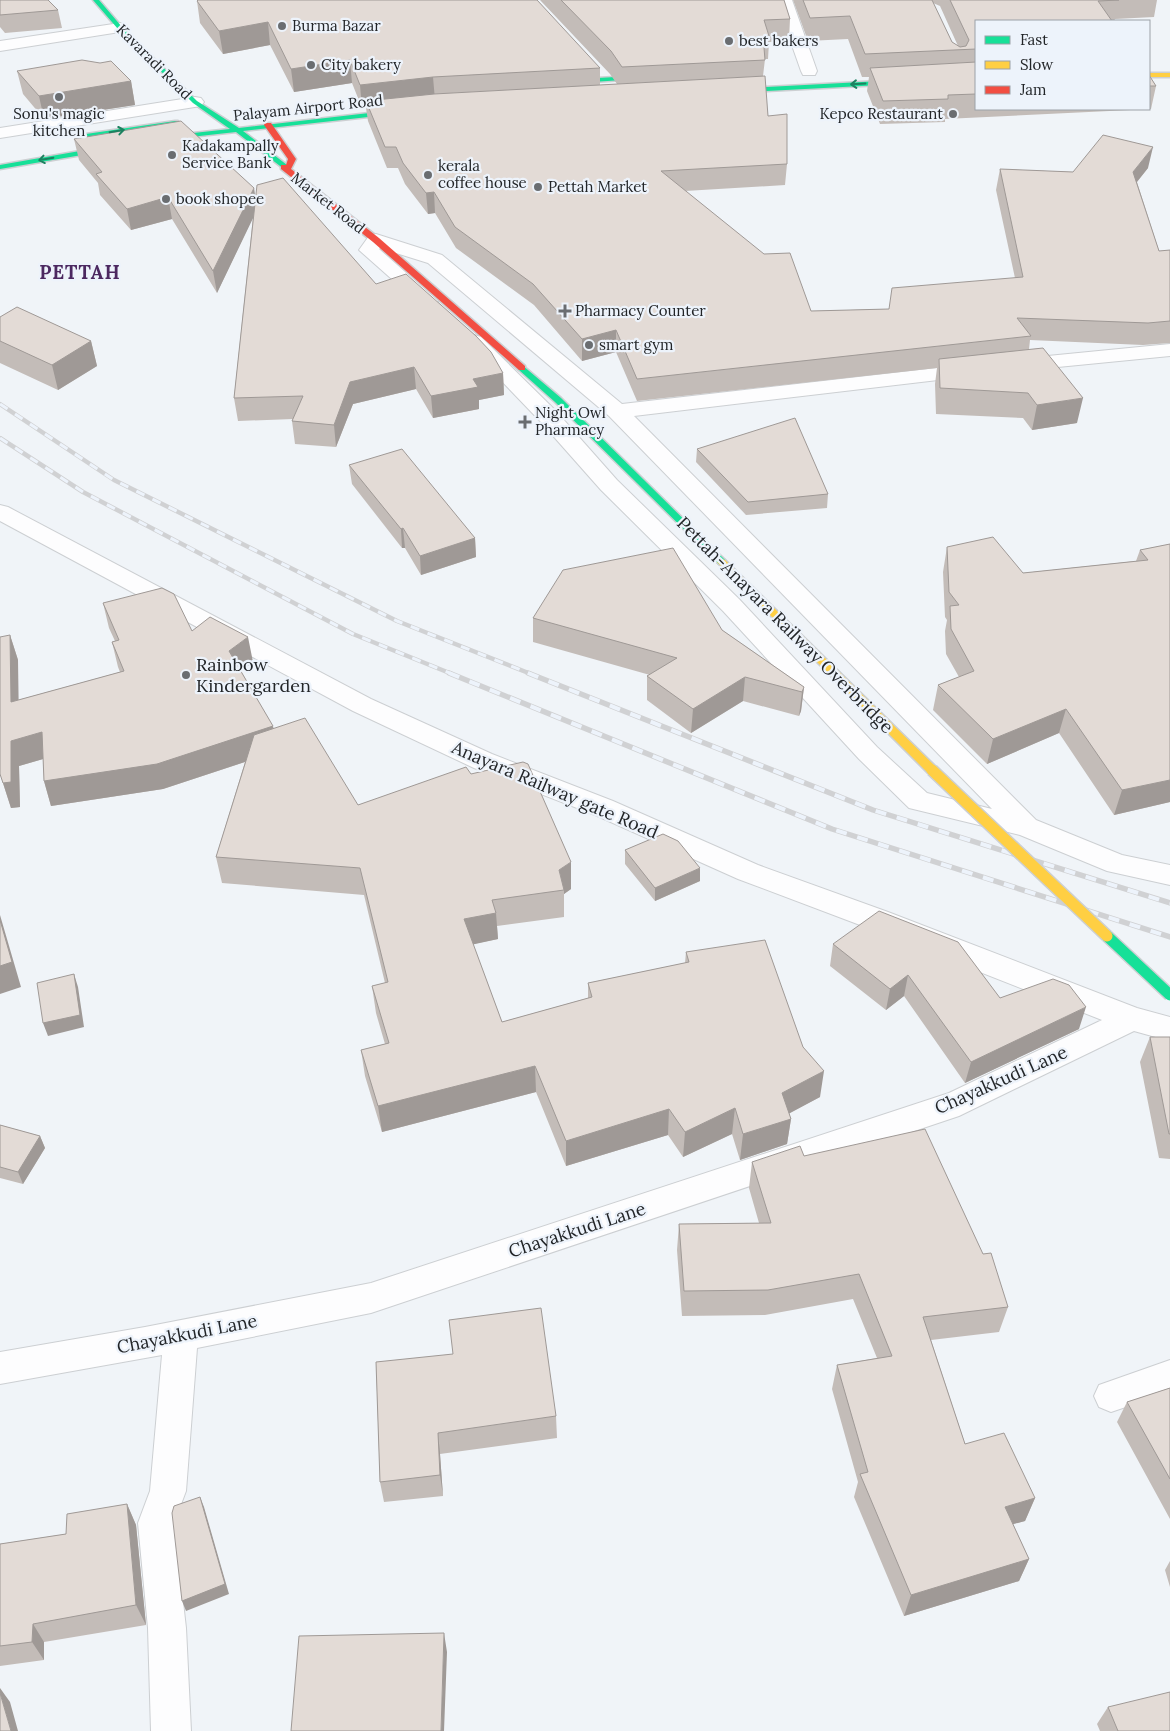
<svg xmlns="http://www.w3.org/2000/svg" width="1170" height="1731" font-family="Lora,serif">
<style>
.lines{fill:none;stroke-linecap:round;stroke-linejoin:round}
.street-casing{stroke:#cccfd2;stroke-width:2}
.fast-casing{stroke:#cccfd2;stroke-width:3}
.slow-casing{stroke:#cccfd2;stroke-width:3}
.jam-casing{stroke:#cccfd2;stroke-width:3}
.street{fill:#fdfdfe;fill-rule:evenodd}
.fast{fill:#16e098;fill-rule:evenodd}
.slow{fill:#ffcf43;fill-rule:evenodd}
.jam{fill:#f24e42;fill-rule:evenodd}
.rail-far1-casing{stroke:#d0d1d3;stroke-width:4.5}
.rail-casing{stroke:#d0d1d3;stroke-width:5.5}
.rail-far1{stroke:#edf3fb;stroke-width:3;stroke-dasharray:9;stroke-linecap:butt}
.rail{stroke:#edf3fb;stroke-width:4;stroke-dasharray:11;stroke-linecap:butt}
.fast-bridge-casing{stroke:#cccfd2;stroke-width:14;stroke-linecap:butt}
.slow-bridge-casing{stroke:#cccfd2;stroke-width:14;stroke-linecap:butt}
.fast-bridge{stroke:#16e098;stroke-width:11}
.slow-bridge{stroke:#ffcf43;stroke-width:11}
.wall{fill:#c3bcb8;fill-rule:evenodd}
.shaded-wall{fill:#9f9996}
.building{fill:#e3dbd6;stroke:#9f9996}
.oneway{stroke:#1c8260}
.poi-dot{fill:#6a6d71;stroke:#edf3fb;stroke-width:2}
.labels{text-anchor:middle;stroke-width:4.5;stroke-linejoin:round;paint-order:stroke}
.far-poi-label{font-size:15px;fill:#222528;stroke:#edf3fb;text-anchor:start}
.far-street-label{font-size:15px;fill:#222528;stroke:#edf3fb}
.street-label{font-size:18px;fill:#222528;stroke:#edf3fb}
.poi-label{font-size:18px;fill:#222528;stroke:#edf3fb;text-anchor:start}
.far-district-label{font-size:19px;font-weight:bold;letter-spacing:1px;fill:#4c2860;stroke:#edf3fb}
</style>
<rect width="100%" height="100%" fill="#f0f4f8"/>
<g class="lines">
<g class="street-casing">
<path id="street" d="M776,0H792L817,71L815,75H803L801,71Z
M120,23L126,25L128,28L126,31L0,51V41Z
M195,97L201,98L204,102L201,106L0,138V128Z
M376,234L442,255L622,404L972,364L979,366L982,370L979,374L972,376L634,416L1036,820L1122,855L1170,865V885L1107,871L1020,835L909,808L859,759L723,611L601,490L539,420L467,345L464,341L467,337L474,335L481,337L555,410L617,480L739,599L877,747L927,793L992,809L609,416L428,263L380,248L379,249L438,301L435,305L428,307L421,305L359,250L369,236Z
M1170,344V356L1017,371L1010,369L1007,365L1010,361L1017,359Z
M0,505L8,507L371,699L492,754L613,801L758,865L888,912L1137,1008L1170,1017V1041L1134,1031L959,1116L371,1313L197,1348L186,1491L174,1523L186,1628L191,1731H151L148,1628L138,1523L150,1491L162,1355L0,1384V1352L145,1327L371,1283L949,1093L1102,1020L868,928L738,879L595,815L474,768L353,711L0,521Z
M1170,1360V1392L1111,1412L1099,1407L1094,1396L1099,1385Z"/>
</g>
<g class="fast-casing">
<path id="fast" d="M93,0H99L122,27L197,101L239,128L404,109L408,111L404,113L243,131L287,165L288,167L284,169L236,132L154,141V137H157L230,129L193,103L118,29Z
M650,75L653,77L652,78L563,84L560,82L563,80Z
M976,76V80L729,93L726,91L729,89Z
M175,121H178V125L86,138L82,136L86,134Z
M114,145L118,147L117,149L0,169V165Z
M522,365L561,398L725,560V564H719L555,402L519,370L518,368Z"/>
</g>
<g class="slow-casing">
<path id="slow" d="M1149,73H1170V77H1149Z
M722,559L725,560L936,767L937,770L936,773H928L717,562Z"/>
</g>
<g class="jam-casing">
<path id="jam" d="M265,123H271L296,159L291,169L379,238L525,366V370H519L373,242L281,169V165H286L288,159L264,125Z"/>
</g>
<use href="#street" class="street"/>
<use href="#fast" class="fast"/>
<use href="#slow" class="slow"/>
<use href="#jam" class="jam"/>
<g class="rail-far1-casing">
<path id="rail-far1" d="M0,404L114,480L397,621L531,674
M0,438L83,492L353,634L452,674"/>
</g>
<g class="rail-casing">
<path id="rail" d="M449,673L832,829L1170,937
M528,673L873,810L1170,903"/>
</g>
<use href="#rail-far1" class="rail-far1"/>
<use href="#rail" class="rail"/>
<g class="fast-bridge-casing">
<path id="fast-bridge" d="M1107,936L1170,995"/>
</g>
<g class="slow-bridge-casing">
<path id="slow-bridge" d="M932,770L1107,936"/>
</g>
<use href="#fast-bridge" class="fast-bridge"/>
<use href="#slow-bridge" class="slow-bridge"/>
</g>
<path class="wall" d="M0,0L58,10L62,28L5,33L0,27Z
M540,0H784L790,19L789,41L769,42L768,59H765L763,76L768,116L787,164L785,185L685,191L811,311L889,309L1015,278L996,190L1000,169L1073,172L1148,168L1137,182L1159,251L1170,250V343L1143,345L1030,340L1029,349L1077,423L1032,430L1023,418L936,414L935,384L937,368L637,401L616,352L582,361L534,305L456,248L435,213L428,214L405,184L398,168H387L368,121L366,108H362L352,83L294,92L270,45L223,54L200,23L197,1L600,68V85L617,84L610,74Z
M793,0H1157L1154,17L1115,19L1114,21H976V109H1149V75L1156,86L1151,109L945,119V122L880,124L867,91L869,77H862L848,39L808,41ZM933,3L940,6L958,46L952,42Z
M17,71L131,81L135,105L44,119L23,94Z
M74,139L254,188L255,199L503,373L504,395L479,400V409L433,418L416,389L353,404L336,447L295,444L292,421L293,419L238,421L234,398L253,217L217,293L172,219L131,230L100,195L98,183L79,160Z
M0,317L91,341L97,366L58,390L0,363Z
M697,449L828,494L827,508L746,515L696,462Z
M349,465L475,538L476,557L421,575L405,548H402L352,484Z
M1170,544V802L1114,815L1059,733L987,764L933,710L938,685L959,677L946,654L945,631L947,620L945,617L943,572L947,547L1023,573L1136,561L1140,550Z
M103,603L192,631L253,662L241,671L274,729L358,805L471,774L571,889L564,894V917L497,926L498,939L473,944L502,1022L588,998V983L685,963L686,952L820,1097L789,1113L791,1119L787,1144L740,1160L732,1134L683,1157L668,1135L566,1166L536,1092L382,1132L365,1076L361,1050L385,1044L376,1013L372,986L385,983L364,895L222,883L216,857L245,762L163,789L51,806L44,781L43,759L19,766L20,807L11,808L0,774L10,635L18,660V700L120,672L118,667L112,642L115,641L109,628Z
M533,618L722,630L804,687L801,711L799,716L743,701L691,733L647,700V676L650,675L533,642Z
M625,850L700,881L655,901L625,864Z
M833,944L1000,998L1079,1029L965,1083L904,996L886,1010L830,966Z
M1150,1037H1170V1159L1159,1158L1140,1062Z
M0,1125L40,1136L45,1148L23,1184L0,1178Z
M804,1156L1008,1307L999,1332L931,1340L965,1444L1035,1498L1025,1521L1013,1524L1029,1559L1019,1581L904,1616L854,1497L858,1482L832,1389L837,1365L877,1358L853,1299L765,1315L682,1316L677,1250L679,1224L759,1223L749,1188L752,1162Z
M376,1362L556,1416L557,1438L440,1454L443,1496L384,1502L380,1482Z
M1170,1388V1519L1117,1422L1127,1402Z
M127,1504L136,1525L146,1625L44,1642V1660L0,1666V1544L66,1534Z
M1170,1561V1587L1165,1570Z
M1108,1707L1170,1731H1100L1097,1724Z"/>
<path class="shaded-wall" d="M268,22L270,45L223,54L219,31Z
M350,60L352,83L294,92L291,69Z
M433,77L435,100L366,101V108H362L360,85Z
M131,81L135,105L44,119L39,96Z
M1153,147L1148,168L1128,193L1133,172Z
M254,188L257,210L217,293L213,271Z
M434,192L435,213L428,214L426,193Z
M168,197L172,219L131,230L127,209Z
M616,330V352L582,361V339Z
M91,341L97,366L58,390L52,365Z
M414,367L416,389L353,404L336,447L334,425L350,382Z
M503,373L504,395L479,400V409L433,418L431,396L473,379Z
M1083,398L1077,423L1032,430L1037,405Z
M403,528L405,548H402L401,529Z
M475,538L476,557L421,575L420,556Z
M10,635L18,660L19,727L11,702Z
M248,637L253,662L234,676L229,651Z
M745,677L743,701L691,733L693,709Z
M804,687L801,711L799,716L802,692Z
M1066,709L1059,733L987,764L993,739Z
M273,726L278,751L163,789L51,806L44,781Z
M42,732L50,757L19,766L20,807L11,808L3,783L11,741Z
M1170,780V802L1114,815L1122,790Z
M571,862V889L564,894V890L559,870Z
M700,868V881L655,901V888Z
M496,913L498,939L466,946L464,919Z
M0,915L21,987L0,994Z
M74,974L78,987L84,1027L48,1036L43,1023Z
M908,975L904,996L886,1010L890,989Z
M1086,1007L1079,1029L965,1083L971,1062Z
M535,1066L536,1092L382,1132L378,1106Z
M824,1071L820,1097L779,1119L782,1093Z
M735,1108L732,1134L683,1157L685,1132Z
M669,1109L668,1135L566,1166V1141Z
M791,1119L787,1144L740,1160L743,1134Z
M40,1136L45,1148L23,1184L18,1172Z
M438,1433L440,1454L443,1496L440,1475Z
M200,1497L204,1507L229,1594L186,1611L182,1601Z
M1035,1498L1025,1521L995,1529L1005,1507Z
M127,1504L136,1525L146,1625L136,1605Z
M1029,1559L1019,1581L904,1616L911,1595Z
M33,1624L44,1642V1660L32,1642Z
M444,1633L447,1652L444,1731H441Z
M0,1688L10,1702L18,1731H11L0,1693Z"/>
<path class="building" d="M0,0H48L58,10L0,15Z
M198,0H537L600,68L433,77L360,85L350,60L291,69L268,22L219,31L197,1Z
M561,0H784L790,19L764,20L769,36H763L765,60L622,67L611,51Z
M803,0H932L952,42L960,47L966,46L969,40L950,0H1119L1098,1L1112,21H976V49L865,54L850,16L810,18Z
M82,60L100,63L111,61L131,81L39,96L17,71Z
M976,62V94L948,95V99L883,101L870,68Z
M1149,75L1156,86H1149Z
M765,76L768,116L787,114V164L661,171L764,254L790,253L811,311L889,309L892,288L1023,277L1000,169L1073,172L1103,135L1153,147L1133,172L1159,251L1170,250V321L1148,323L1017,318L1031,336L637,379L616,330L582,339L533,284L455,227L434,192L426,193L403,163L396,147H385L366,101L434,94Z
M181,121L254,188L213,271L168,197L127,209L96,174L102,172L74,139Z
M283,178L376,284L406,274L476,336L491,352L503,373L473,379L478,387L431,396L414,367L350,382L334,425L292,421L303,396L234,398L257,185Z
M17,307L91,341L52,365L0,341V317Z
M1043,348L1083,398L1037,405L1028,393L940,388L939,359Z
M795,418L828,494L748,502L697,449Z
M402,449L475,538L420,556L403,528L401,529L349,465Z
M993,537L1023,573L1148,560L1140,550L1170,544V780L1122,790L1066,709L993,739L938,685L974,671L951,629L950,606L959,605L949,592L947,547Z
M673,548L722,630L804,687L802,692L745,677L693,709L647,676L677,658L533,618L563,570Z
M162,588L174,594L192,631L210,617L248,637L229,651L273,726L157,764L44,781L42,732L11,741V782L3,783L0,774V637L10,635L11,702L124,671L112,642L119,640L103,603Z
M305,718L358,805L466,767L471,774L523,762L528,764L571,862L559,870L564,890L492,900L496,913L464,919L502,1022L592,997L588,983L689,962L686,952L765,940L803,1047L824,1071L782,1093L791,1119L743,1134L735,1108L685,1132L669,1109L566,1141L535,1066L378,1106L361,1050L389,1043L372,986L388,982L360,868L216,857L254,735Z
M663,834L678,841L700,868L655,888L625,850Z
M879,911L958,942L1000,998L1053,979L1069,985L1086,1007L971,1062L908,975L890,989L833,944Z
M0,920L12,962L0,966Z
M74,974L80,1015L43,1023L37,983Z
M1150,1037H1170V1134H1169Z
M0,1125L40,1136L18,1172L0,1167Z
M925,1129L983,1254L991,1253L1008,1307L923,1317L965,1444L1004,1433L1035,1498L1005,1507L1029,1559L911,1595L860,1474L868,1472L837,1365L892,1356L859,1274L768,1290L684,1291L679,1224L771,1223L752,1162L800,1146L804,1156Z
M541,1308L556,1416L438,1433L440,1475L380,1482L376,1362L453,1354L449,1320Z
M1170,1388V1479L1127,1402Z
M200,1497L225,1584L182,1601L172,1513L174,1506Z
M127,1504L136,1605L33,1624L32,1642L0,1646V1544L66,1534L67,1514Z
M444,1633L441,1731H291L299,1636Z
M1170,1692V1731H1118L1108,1707Z
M0,1693L11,1731H0Z"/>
<defs><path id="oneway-shaft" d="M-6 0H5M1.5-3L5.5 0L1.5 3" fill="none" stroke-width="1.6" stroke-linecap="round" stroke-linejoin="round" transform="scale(1.25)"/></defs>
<g class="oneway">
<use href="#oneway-shaft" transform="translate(858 84) rotate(177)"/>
<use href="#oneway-shaft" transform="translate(117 131) rotate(-9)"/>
<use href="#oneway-shaft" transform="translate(46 159) rotate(170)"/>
</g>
<g class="poi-dot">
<circle cx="282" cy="26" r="5"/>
<circle cx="729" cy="41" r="5"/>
<circle cx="311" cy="65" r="5"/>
<circle cx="59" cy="97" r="5"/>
<circle cx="953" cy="114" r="5"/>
<circle cx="172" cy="155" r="5"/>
<circle cx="428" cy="175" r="5"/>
<circle cx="538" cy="187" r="5"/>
<circle cx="166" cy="199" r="5"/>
<path d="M562.5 303.5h5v5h5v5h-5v5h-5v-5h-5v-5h5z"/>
<circle cx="589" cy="345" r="5"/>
<path d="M522.5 414.5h5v5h5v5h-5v5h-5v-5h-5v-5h5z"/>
<circle cx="186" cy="675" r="5"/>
</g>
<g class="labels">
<g class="far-poi-label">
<text x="292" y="31">Burma Bazar</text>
<text x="739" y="46">best bakers</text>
<text x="321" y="70">City bakery</text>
<text x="59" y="119" text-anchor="middle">Sonu's magic<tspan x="59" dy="17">kitchen</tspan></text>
<text x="943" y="119" text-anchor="end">Kepco Restaurant</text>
<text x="182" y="151">Kadakampally<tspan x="182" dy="17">Service Bank</tspan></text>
<text x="438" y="171">kerala<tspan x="438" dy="17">coffee house</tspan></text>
<text x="548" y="192">Pettah Market</text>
<text x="176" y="204">book shopee</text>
<text x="575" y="316">Pharmacy Counter</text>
<text x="599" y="350">smart gym</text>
<text x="535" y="418">Night Owl<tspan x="535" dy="17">Pharmacy</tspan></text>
</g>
<g class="far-street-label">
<text transform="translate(154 62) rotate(45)" y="5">Kavaradi Road</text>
<text transform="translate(308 108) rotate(-6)" y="5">Palayam Airport Road</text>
<text transform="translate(328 203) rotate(38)" y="5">Market Road</text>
</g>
<g class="street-label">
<text transform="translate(785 625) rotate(45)" y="6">Pettah-Anayara Railway Overbridge</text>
<text transform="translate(555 790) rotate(23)" y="6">Anayara Railway gate Road</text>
<text transform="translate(1001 1080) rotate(-24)" y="6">Chayakkudi Lane</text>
<text transform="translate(577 1230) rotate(-18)" y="6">Chayakkudi Lane</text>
<text transform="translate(187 1334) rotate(-11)" y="6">Chayakkudi Lane</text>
</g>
<g class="poi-label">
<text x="196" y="671">Rainbow<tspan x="196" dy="21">Kindergarden</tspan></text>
</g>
<g class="far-district-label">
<text x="80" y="279">PETTAH</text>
</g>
</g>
<rect x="975" y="20" width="175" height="90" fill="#edf3fb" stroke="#9ca1a7"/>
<rect x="985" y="36" width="25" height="8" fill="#16e098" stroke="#9ca1a7"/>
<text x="1020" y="45" font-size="15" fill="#222528">Fast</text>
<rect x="985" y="61" width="25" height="8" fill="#ffcf43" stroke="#9ca1a7"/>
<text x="1020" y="70" font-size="15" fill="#222528">Slow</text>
<rect x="985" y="86" width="25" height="8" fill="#f24e42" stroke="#9ca1a7"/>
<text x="1020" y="95" font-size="15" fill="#222528">Jam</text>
</svg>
